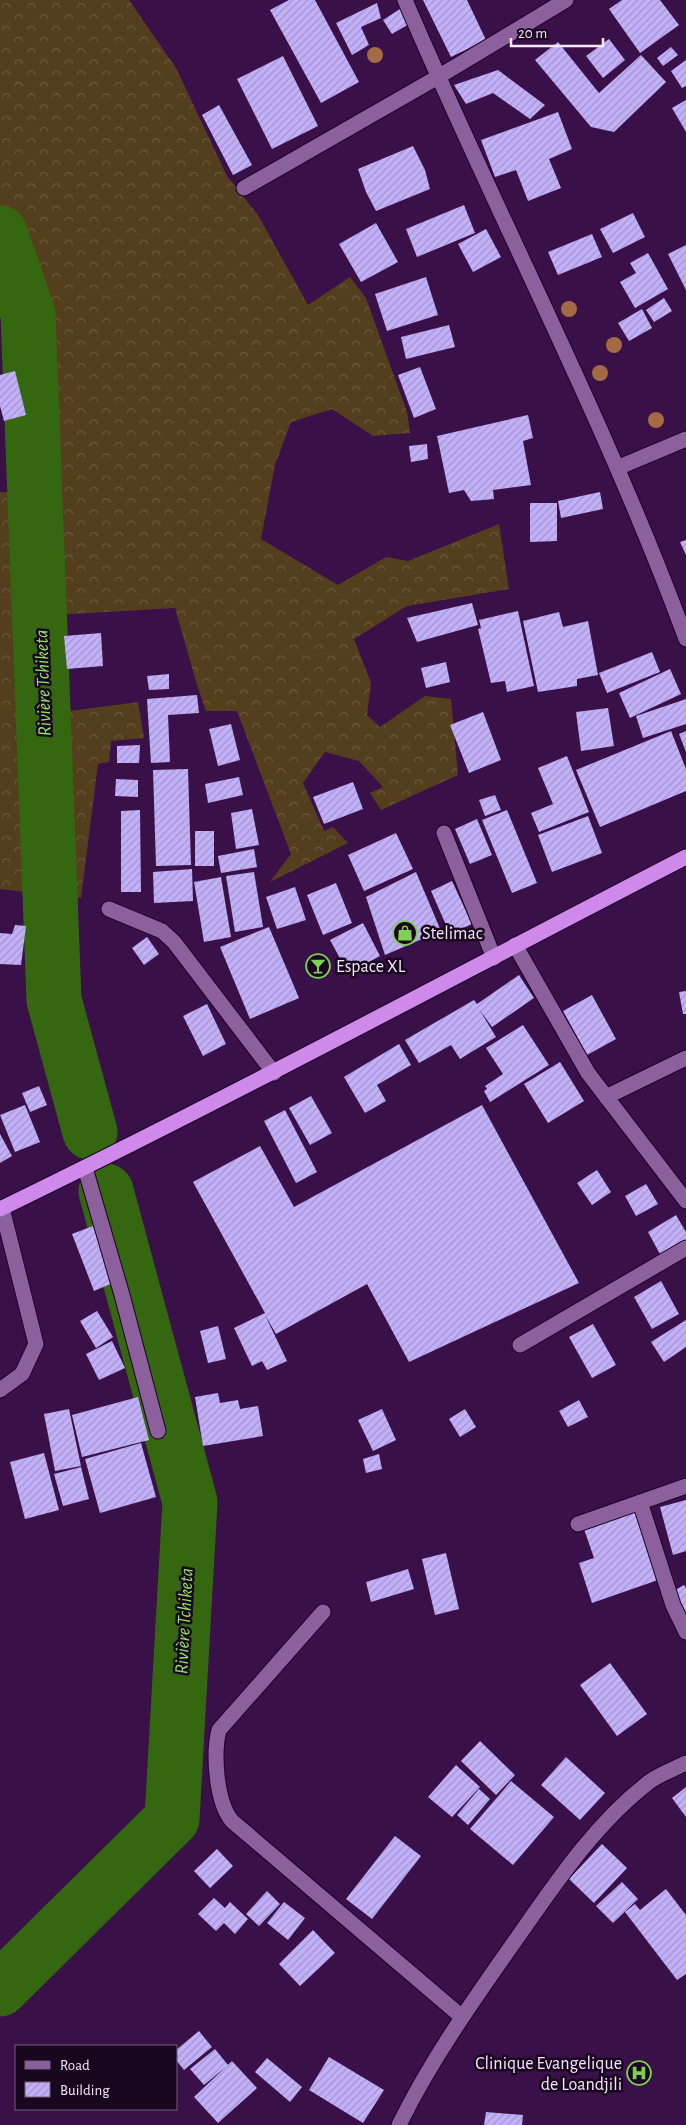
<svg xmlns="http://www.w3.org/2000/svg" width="686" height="2125" font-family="'Alegreya Sans',sans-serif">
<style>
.forest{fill:url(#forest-crowns)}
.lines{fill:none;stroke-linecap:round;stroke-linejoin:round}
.river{stroke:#346710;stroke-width:55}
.building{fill:url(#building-hatch)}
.minor-casing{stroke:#1d0027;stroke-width:17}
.highway-casing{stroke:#1d0027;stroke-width:17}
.minor{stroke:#8c609d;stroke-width:15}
.highway{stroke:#cf89eb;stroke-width:15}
.tree{fill:#a36a43}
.labels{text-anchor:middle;stroke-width:5;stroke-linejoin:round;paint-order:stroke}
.poi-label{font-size:18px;fill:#f6e7fc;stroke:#18071e;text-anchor:start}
.water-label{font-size:19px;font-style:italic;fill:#91e762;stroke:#18071e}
</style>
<defs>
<pattern id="forest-crowns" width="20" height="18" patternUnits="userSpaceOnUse" patternTransform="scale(1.25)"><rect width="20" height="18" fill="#533e1d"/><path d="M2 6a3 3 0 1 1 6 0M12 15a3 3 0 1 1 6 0" fill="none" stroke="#6c5a3f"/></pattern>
<pattern id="building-hatch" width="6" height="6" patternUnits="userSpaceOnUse" patternTransform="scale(1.25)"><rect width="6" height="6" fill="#c2b0f8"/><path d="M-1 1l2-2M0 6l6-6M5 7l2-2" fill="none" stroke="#a495cd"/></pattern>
</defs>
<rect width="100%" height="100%" fill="#391048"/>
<path class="forest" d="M0,0H129L176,68L227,176L258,215L308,305L350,277L366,298L407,412L410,433L373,436L332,409L291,422L275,465L261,539L338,585L386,557L408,561L499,524L509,589L407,606L354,639L371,683L367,715L380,727L425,696L451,699L458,775L381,810L370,793L383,787L359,761L325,752L303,783L324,831L333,827L348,843L270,882L291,854L237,711H206L197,685L175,608L54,615L63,712L138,702L144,738L111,741L109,762L98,764L81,898L0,889V492L62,493L39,316L0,308Z"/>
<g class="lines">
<path class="river" d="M0,233L28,314L54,1000L90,1132
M0,1989L172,1819L190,1502L106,1191"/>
</g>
<path class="building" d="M289,0H315L359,82L321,103L270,10Z
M423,0H467L486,40L451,57Z
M622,0H660L679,25L640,53L609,9Z
M377,3L381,18L361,27L369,45L352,55L336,23Z
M400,9L409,24L392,34L383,20Z
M609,39L625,60L603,78L586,56Z
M558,42L599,93L641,55L666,82L614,132L591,127L535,60Z
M671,47L678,55L663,66L657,58Z
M283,56L318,126L272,149L237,79Z
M686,60V86L682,88L671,71Z
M498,70L545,105L530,119L493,93L466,104L454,85Z
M686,100V132L672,108Z
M219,105L252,165L233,175L202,115Z
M558,112L572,149L549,159L561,188L528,201L516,170L495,177L481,140Z
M413,146L425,170L430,189L376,211L366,192L358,169Z
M464,205L475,233L417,257L406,229Z
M633,213L645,237L613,253L600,229Z
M376,223L398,262L361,282L339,244Z
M486,229L501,257L473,272L458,244Z
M592,234L602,257L558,275L548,252Z
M686,245V290L668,254Z
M648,253L668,289L635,308L620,282L636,273L630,263Z
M426,277L438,315L387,331L375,294Z
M664,298L672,311L654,322L646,310Z
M642,309L652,328L629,341L618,323Z
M449,325L455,347L406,359L401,337Z
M420,367L436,409L414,418L398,375Z
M15,371L26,415L4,421L0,406V375Z
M528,415L533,438L523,441L531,485L493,490L494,499L471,501L464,490L449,493L437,436Z
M427,444L428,459L411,462L409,446Z
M600,492L603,509L561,518L558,501Z
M530,503H557V541L530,542Z
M686,540V555L680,542Z
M472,603L478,625L417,642L407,618Z
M518,611L534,686L507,692L505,681L491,683L478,629L481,628L479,620Z
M559,612L563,627L588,621L598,675L577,679V686L538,692L523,621Z
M101,633L103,666L67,669L64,636Z
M652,652L660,672L607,693L599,673Z
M446,662L450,682L426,688L421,668Z
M670,669L681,694L630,718L619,693Z
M169,674V689L149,690L147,676Z
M197,695L199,713L168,715L170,762L151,763L147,699Z
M686,699V724L643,738L636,716Z
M608,708L614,746L581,751L576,712Z
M483,712L501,760L469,773L450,725Z
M231,724L240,760L218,766L209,729Z
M671,731L686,769V791L600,827L576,770Z
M686,731V752L679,734Z
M140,745L139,763H117V746Z
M567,756L589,812L539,832L531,813L553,804L538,768Z
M188,769L191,865L156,866L153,770Z
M239,777L243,795L208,803L205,784Z
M116,779L138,780V797L115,796Z
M353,782L363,809L324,824L313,797Z
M495,795L501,810L485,816L479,800Z
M252,809L259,845L236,849L231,813Z
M140,810L141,892H121V811Z
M507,810L537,883L512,893L482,820Z
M588,816L602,853L552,872L538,835Z
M477,819L492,855L470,864L455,829Z
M195,831H214V866H195Z
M396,833L413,869L364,891L348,855Z
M254,849L257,867L221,873L218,856Z
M192,869L193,901L154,903L153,872Z
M254,872L263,927L235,932L226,876Z
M416,872L441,931L385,955L366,897Z
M221,877L231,937L204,942L194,882Z
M452,881L472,924L450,934L431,891Z
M336,883L352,923L323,935L307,895Z
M295,887L306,920L277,929L266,897Z
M363,923L380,956L348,973L330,940Z
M15,925L26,926L21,965L0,964V933L12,934Z
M269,927L299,998L250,1019L220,947Z
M147,937L159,954L144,965L132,948Z
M519,975L534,998L492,1027L479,1009L496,1037L460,1059L451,1045L419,1063L405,1040L474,1000L477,1004Z
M686,991V1014H683L679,992Z
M592,995L616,1039L587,1055L563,1011Z
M207,1004L226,1044L203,1056L183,1016Z
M523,1025L549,1065L490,1102L484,1091L487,1089L485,1086L503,1074L486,1048Z
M399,1044L411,1065L377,1085L386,1101L365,1113L344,1077Z
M560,1062L584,1101L548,1123L524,1084Z
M39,1086L47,1105L30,1112L22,1093Z
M311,1096L332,1133L310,1145L289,1108Z
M25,1105L40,1142L15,1152L0,1115Z
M482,1105L579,1283L409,1362L367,1284L276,1334L265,1315L287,1361L267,1370L262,1361L252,1366L234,1328L265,1313L193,1182L260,1146L294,1207Z
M285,1110L317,1172L296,1183L264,1121Z
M0,1134L12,1156L0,1163Z
M597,1170L611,1192L592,1205L577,1183Z
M646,1184L658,1204L636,1216L625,1196Z
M676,1215L686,1232V1242L661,1256L648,1232Z
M93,1226L115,1282L94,1291L72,1234Z
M661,1281L679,1314L652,1329L634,1297Z
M97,1311L113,1337L96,1348L80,1321Z
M686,1320V1347L664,1362L651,1342Z
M593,1324L616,1365L592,1378L569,1337Z
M218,1326L226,1359L208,1363L200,1331Z
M112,1341L125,1368L99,1380L86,1354Z
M218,1393L220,1403L238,1400L240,1409L258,1406L263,1436L203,1446L195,1397Z
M138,1397L149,1440L82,1457L72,1415Z
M579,1400L588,1417L568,1427L559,1411Z
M69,1409L81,1466L55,1471L44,1414Z
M382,1409L396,1440L373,1451L358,1420Z
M465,1409L476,1427L460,1437L449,1419Z
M141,1443L156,1497L100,1513L85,1459Z
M44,1453L59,1510L25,1519L10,1462Z
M379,1454L382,1469L366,1473L363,1459Z
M81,1467L89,1499L63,1506L54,1474Z
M686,1500V1551L673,1555L660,1507Z
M635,1511L658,1580L592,1603L579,1563L594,1558L584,1529Z
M446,1553L459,1609L435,1615L422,1559Z
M408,1569L414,1589L371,1602L366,1582Z
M684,1585L686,1588V1621L670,1593Z
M610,1663L647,1714L617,1736L580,1685Z
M480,1741L515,1775L496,1795L461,1761Z
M566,1757L605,1793L580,1820L541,1785Z
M456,1765L480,1787L452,1817L428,1797Z
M511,1781L554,1817L513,1865L470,1829Z
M686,1787V1817L672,1798Z
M479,1789L490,1799L468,1825L457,1815Z
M395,1836L421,1856L372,1919L346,1899Z
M602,1844L627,1868L594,1903L569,1879Z
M217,1849L233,1866L210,1888L194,1871Z
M622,1882L638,1899L613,1923L596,1906Z
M666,1889L686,1915V1974L677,1980L625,1912L635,1904L640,1910Z
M267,1891L280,1904L259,1926L246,1914Z
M214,1898L225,1908L230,1902L248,1919L235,1934L224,1923L216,1931L198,1914Z
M284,1902L305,1918L288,1940L267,1923Z
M313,1930L335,1953L300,1986L279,1964Z
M199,2031L212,2047L184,2070L176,2060V2050Z
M215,2049L228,2065L204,2085L190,2069Z
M329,2057L384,2090L363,2123L309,2090Z
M267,2058L302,2087L290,2102L255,2072Z
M232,2061L257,2088L218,2123L194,2097Z
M486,2112L523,2115L522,2125H484Z"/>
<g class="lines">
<g class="minor-casing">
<path id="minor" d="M405,0C496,214 606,421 686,639
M244,188L438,77L566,0
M617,468L686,439
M444,833L494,958
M109,909L162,931L174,942L274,1073
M515,945L588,1073L686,1201
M606,1097L686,1058
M85,1168L122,1295L158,1431
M520,1345L686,1248
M0,1390L22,1374L36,1344L2,1208
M640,1502L673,1605L686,1632
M578,1524L686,1486
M323,1612L219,1730C213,1753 216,1802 232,1821L462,2017
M399,2125C430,2062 470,2005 510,1948C551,1890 592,1826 649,1782C660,1774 674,1769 686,1763"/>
</g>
<g class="highway-casing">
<path id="highway" d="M0,1209C231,1097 457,975 686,857"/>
</g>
<use href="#minor" class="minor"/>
<use href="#highway" class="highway"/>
</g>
<g class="tree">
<circle cx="375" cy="55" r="8"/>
<circle cx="569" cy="309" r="8"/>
<circle cx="614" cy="345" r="8"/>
<circle cx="600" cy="373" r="8"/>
<circle cx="656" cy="420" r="8"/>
</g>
<defs>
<g id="shop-ring" transform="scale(1.25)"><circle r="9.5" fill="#18071e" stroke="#7fd052" stroke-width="1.5"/><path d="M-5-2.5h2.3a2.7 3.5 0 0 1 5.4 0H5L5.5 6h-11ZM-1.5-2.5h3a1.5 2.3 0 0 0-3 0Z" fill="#7fd052"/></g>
<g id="bar-ring" transform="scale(1.25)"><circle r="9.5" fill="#18071e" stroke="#7fd052" stroke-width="1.5"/><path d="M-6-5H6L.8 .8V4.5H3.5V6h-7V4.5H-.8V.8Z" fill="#7fd052"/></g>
<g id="hospital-ring" transform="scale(1.25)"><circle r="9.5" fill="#18071e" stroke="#7fd052" stroke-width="1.5"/><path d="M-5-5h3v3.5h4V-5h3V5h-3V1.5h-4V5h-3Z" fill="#7fd052"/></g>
</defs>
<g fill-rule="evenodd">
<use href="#shop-ring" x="405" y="933"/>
<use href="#bar-ring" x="318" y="966"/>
<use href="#hospital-ring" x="639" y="2073"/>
</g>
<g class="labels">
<g class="poi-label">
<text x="422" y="939">Stelimac</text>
<text x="336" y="972">Espace XL</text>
<text x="622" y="2069" text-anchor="end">Clinique Evangelique<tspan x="622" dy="21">de Loandjili</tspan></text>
</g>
<g class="water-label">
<text transform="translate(42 683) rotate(-92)" y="7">Rivière Tchiketa</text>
<text transform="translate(183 1621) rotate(-87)" y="7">Rivière Tchiketa</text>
</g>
</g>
<rect x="15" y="2045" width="162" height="65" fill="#18071e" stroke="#716177"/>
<rect x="25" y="2061" width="25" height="8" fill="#8c609d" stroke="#716177"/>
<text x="60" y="2070" font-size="15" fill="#f6e7fc">Road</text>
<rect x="25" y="2082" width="25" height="15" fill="url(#building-hatch)" stroke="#716177"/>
<text x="60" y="2095" font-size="15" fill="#f6e7fc">Building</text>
<path d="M511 38v8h92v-8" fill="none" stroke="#f6e7fc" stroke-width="2.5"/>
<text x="518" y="38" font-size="15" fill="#f6e7fc" stroke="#18071e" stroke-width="4" paint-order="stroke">20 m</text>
</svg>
